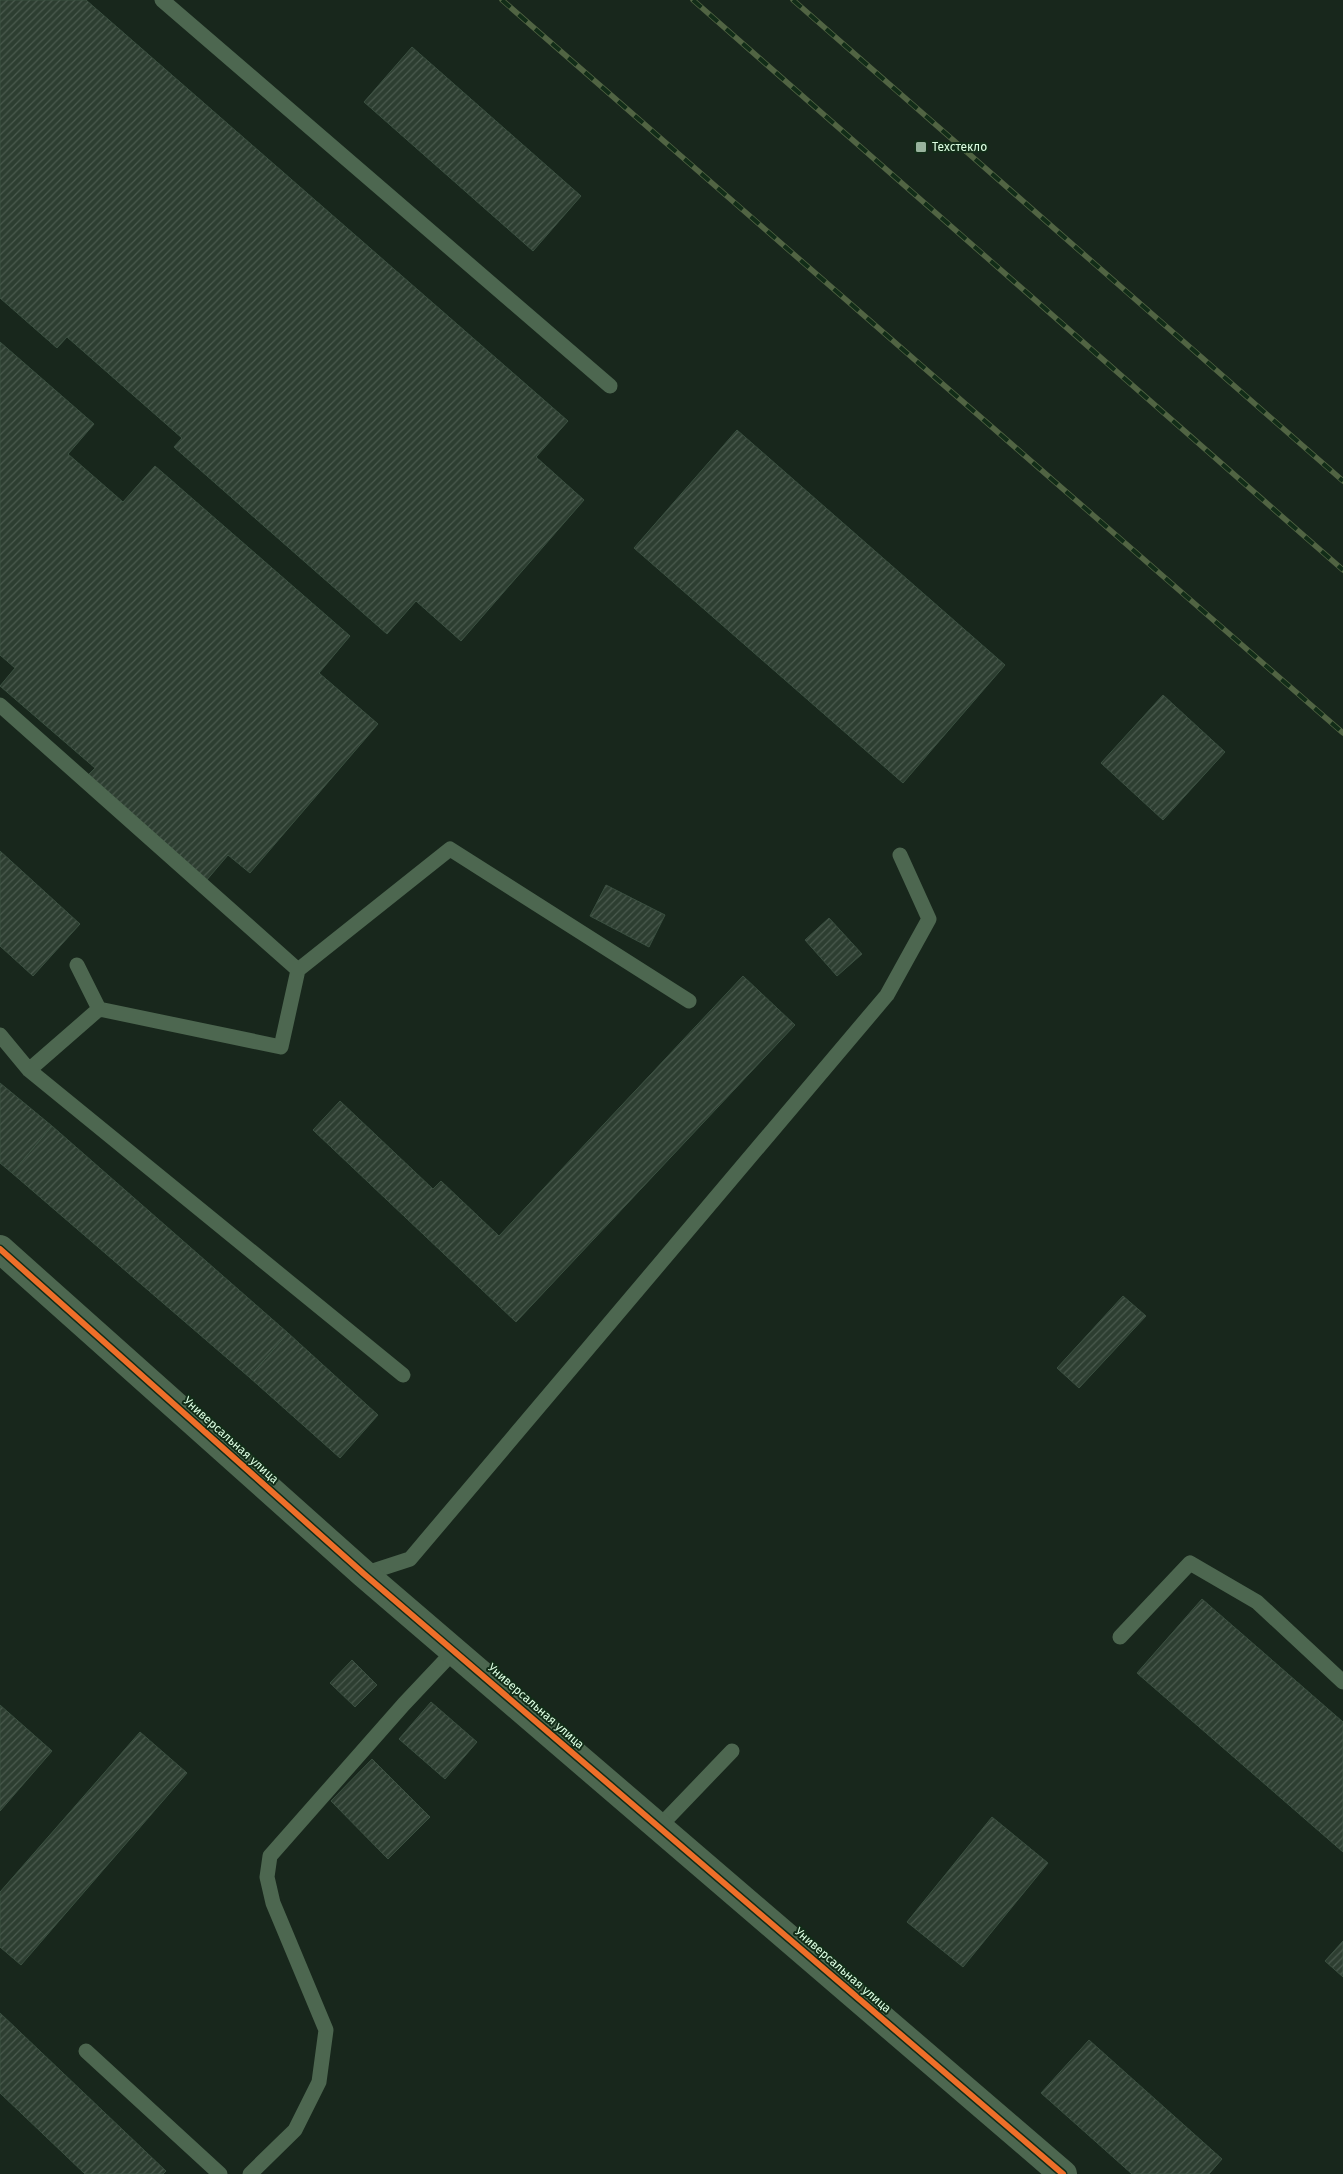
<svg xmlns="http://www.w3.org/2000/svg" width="1343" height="2174" font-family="'Fira Sans',sans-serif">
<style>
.building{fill:url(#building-hatch);stroke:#3b5041}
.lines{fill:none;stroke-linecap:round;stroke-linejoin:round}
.lane{stroke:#4d6750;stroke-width:15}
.street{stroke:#4d6750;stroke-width:28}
.rail-casing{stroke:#516443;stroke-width:5.5}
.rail{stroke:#122d18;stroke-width:4;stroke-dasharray:11;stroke-linecap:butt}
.cycleway-casing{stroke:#122d18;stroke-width:9}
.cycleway{stroke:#ee6e29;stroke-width:6}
.poi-dot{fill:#98b39d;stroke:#122d18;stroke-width:2}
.labels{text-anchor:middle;stroke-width:4;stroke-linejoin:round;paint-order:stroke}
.poi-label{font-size:12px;fill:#ddffe3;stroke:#122d18;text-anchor:start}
.street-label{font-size:12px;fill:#ddffe3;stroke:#122d18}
</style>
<defs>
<pattern id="building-hatch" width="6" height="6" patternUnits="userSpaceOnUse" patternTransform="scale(1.25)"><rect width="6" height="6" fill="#2d3e31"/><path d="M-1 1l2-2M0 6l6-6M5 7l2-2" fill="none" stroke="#4b5b4f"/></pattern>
</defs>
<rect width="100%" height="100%" fill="#18271c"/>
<path class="building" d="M0,0H86L568,421L536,457L584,500L461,641L416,601L387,634L174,447L182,438L67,337L57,348L0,298Z
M412,47L581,196L533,251L364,102Z
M0,342L94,424L68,454L123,502L155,466L350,636L319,673L378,724L250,873L228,855L205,882L85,778L95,768L0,686L15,668L0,655Z
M737,430L1005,665L903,783L634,548Z
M1163,695L1225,752L1163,820L1101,763Z
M0,851L80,924L33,976L0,946Z
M606,885L665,915L649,947L590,916Z
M829,918L862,954L837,976L805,940Z
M743,976L795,1025L516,1322L313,1130L340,1101L433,1189L441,1181L499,1236Z
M0,1083L52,1126L12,1173L0,1163Z
M52,1126L288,1333L249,1377L12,1173Z
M1123,1296L1146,1316L1079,1388L1057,1368Z
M288,1333L378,1415L340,1458L249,1377Z
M1202,1599L1343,1722V1852L1137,1673Z
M352,1660L377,1685L355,1707L330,1683Z
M431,1702L477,1742L445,1779L399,1739Z
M0,1705L52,1751L0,1811Z
M140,1732L187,1773L21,1965L0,1947V1892Z
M372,1759L430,1817L388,1859L331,1801Z
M992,1817L1048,1863L963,1967L907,1922Z
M1343,1941V1977L1325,1961Z
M0,2013L166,2171L163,2174H85L0,2093Z
M1089,2040L1222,2159L1209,2174H1132L1041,2093Z"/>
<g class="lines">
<path class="lane" d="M162,0L610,386
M0,705L298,970L450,849L689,1001
M77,965L99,1009
M298,970L281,1047L99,1009L29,1070L403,1375
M0,1035L29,1070
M364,1574L410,1559L887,995L929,919L900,855
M1120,1637L1190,1563L1257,1602L1343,1682
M659,1827L732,1751
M86,2051L220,2174
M250,2174L295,2130L319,2082L326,2030L273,1903L267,1877L270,1856L404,1704L454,1651"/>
<path class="street" d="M0,1249L364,1574L1063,2174"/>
<g class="rail-casing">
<path id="rail" d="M502,0L1343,733
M693,0L1343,570
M793,0L1343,481"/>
</g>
<use href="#rail" class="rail"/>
<g class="cycleway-casing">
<path id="cycleway" d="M0,1249L364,1574L1063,2174"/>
</g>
<use href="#cycleway" class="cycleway"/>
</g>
<rect class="poi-dot" x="915" y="141" width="12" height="12" rx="2.5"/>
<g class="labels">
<g class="poi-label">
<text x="932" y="151">Техстекло</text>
</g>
<g class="street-label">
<text transform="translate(231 1440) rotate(42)" y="4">Универсальная улица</text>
<text transform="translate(536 1706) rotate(41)" y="4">Универсальная улица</text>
<text transform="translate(843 1970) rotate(41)" y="4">Универсальная улица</text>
</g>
</g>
</svg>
